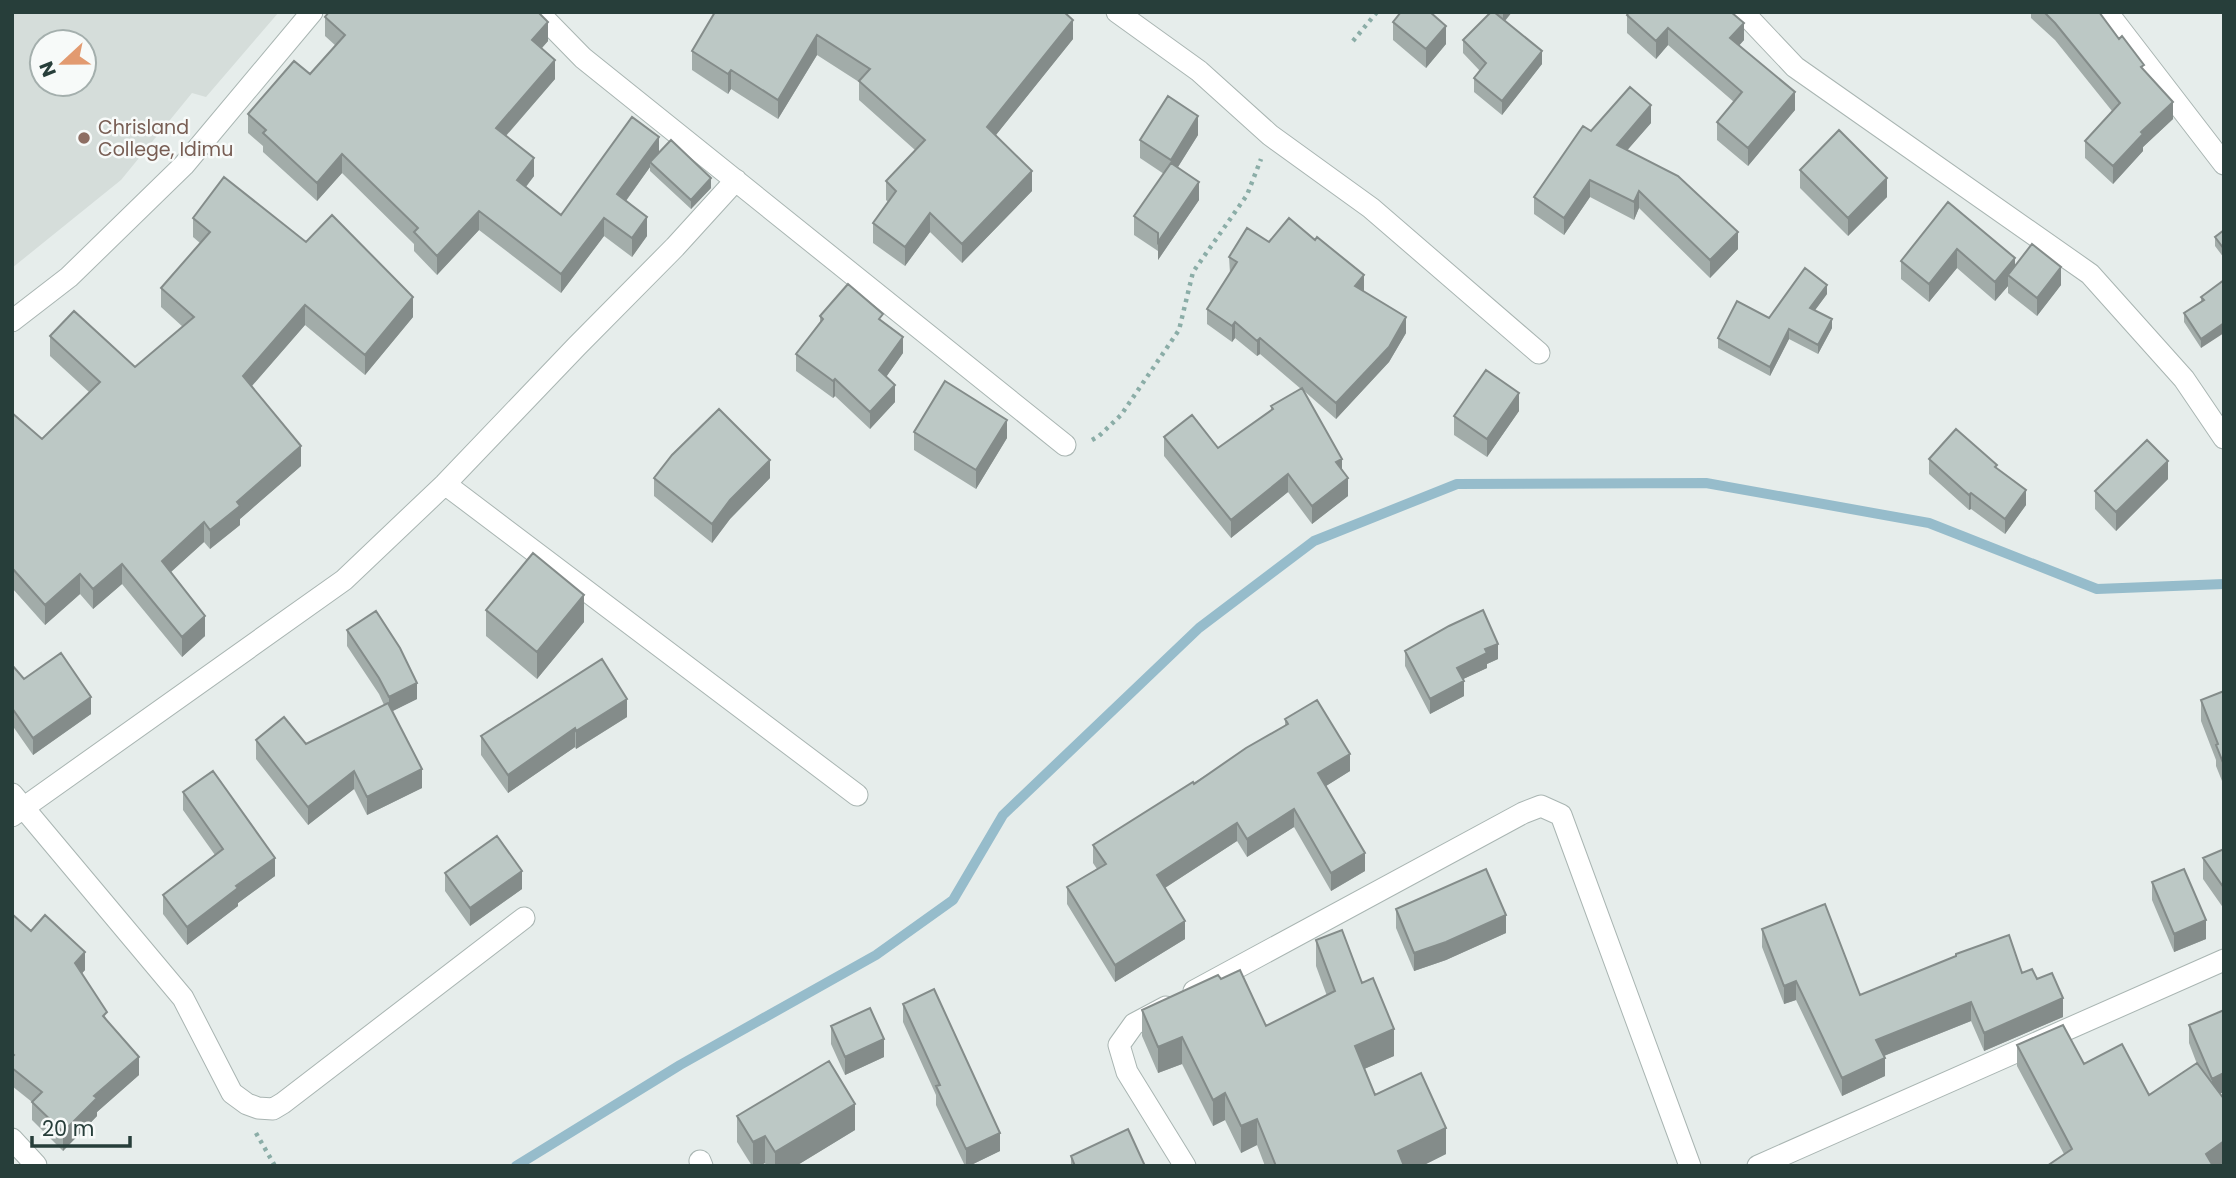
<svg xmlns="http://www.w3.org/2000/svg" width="2236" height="1178" font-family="Poppins,sans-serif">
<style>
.built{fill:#d5ddda;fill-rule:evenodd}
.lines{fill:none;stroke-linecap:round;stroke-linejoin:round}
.stream{stroke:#96bccb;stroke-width:10}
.minor-casing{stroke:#a9b5b2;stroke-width:23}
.path{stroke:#8bada7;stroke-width:4.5;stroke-dasharray:3.5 5;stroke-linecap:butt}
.minor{stroke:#fff;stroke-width:21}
.wall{fill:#a2aca9}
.shaded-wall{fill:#848c8a}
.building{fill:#bcc8c5;stroke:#848c8a;stroke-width:2}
.education-dot{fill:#8d6e63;stroke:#f7faf9;stroke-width:2.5}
.labels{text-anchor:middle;stroke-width:5;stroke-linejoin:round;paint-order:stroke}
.education-label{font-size:19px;fill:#785e54;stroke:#f7faf9;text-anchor:start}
</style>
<rect width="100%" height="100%" fill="#e6edeb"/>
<path class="built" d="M12,12H279L206,97L192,93L121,180L12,268ZM42,42H84V84H42Z"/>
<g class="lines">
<path class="stream" d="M516,1166L680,1065L876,955L953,900L1003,815L1199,628L1314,541L1457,484L1706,483L1929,523L2097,589L2224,584"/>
<g class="minor-casing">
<path id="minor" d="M538,12L583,58L1065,445
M1117,12L1199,71L1270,135L1371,208L1539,353
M1743,12L1795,67L2090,274L2184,379L2224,438
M2107,12L2224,164
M12,321L69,277L184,165L312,12
M445,484L857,795
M12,794L183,998L232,1093L247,1104L258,1108L273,1109L283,1103L524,918
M12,816L344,580L445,484L577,346L675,247L736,180
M1194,991L1523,813L1541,806L1561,815L1690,1166
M1166,1007L1134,1024L1119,1045L1127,1072L1185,1166
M12,1139L36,1165
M700,1161L702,1166
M1758,1166L2224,960"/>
</g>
<path class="path" d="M1353,41L1377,12
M1092,440L1099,436L1121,415L1179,330L1193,272L1247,195L1261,159
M256,1133L275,1166"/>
<use href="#minor" class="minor"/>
</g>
<path class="wall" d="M712,12H1064L1073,39L996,135L1032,191L962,263L930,232L905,266L873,243V223L888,202L886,200V181L915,150L859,100V82L817,55L778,119L731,89L728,94L692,70V51L714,14Z
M1491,12H1512L1505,21L1542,64L1502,115L1474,92V78L1480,71L1463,53V40Z
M2031,12H2099L2144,71L2173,119L2143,147V151L2113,184L2085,158V141L2112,111L2055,40L2031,18Z
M1627,15L1744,40L1739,45L1795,110L1748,166L1717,140V122L1734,102L1668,45L1656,59L1627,33Z
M325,17L548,41L542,48L555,79L506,136L534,176L526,187L561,215L659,152L711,188L691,209L650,171V167L626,201L647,236L632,257L604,236L561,293L479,230L437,275L414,251V244L342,173L317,201L263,152V146L248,133V114L310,74L336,46L325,36Z
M1393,22L1446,44L1426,68L1393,40Z
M1651,123L1627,150L1738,249L1710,278L1639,208L1634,220L1590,197L1564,235L1534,214V197L1591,131Z
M1198,135L1178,167L1199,200L1158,260V251L1134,235V216L1164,174L1140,158V140Z
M1800,170L1887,197L1848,236L1800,188Z
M1948,202L2015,265L2061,285L2037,316L2008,293V286L1995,301L1957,268L1929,302L1901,279V261Z
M193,218L306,242L413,317L365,375L305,325L252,386L301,466L240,519V525L210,549L204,542L171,572L205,636L182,657L122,584L93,609L80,594L45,625L12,588V413L42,439L89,392L50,356V336L135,367L183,327L161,307V288L200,243L193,237Z
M2224,230V258L2215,246V237Z
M1269,242L1364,291L1363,292L1406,333L1389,362L1336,419L1303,390L1342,469L1348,496L1312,524L1288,492L1231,538L1164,456V437L1218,448L1271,410V406L1301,389L1260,354L1257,356L1235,338L1232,342L1207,324V309L1230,273L1229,257Z
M2224,280L2201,348L2184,322V313L2201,302V297Z
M1827,294L1815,310L1832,328L1818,354L1789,339L1770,376L1718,348V338Z
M820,316L883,323L903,353L886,377L895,402L870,429L835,396L833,398L796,371V354L820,322Z
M1519,411L1487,457L1454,435V416Z
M914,432L1007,438L976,489L914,450Z
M1929,459L1997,468L2026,505L2005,534L1971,509L1969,510L1929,474Z
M654,478H770L730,519L712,543L654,496Z
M2168,479L2116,531L2095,509V491Z
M486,610L584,622L537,679L486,636Z
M347,630L417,699L392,711L422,788L367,815L354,789L308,825L256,759V740L306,744L384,705L379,694L347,646Z
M1405,651L1498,659L1487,664V668L1463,679L1464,696L1430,714L1405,666Z
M12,665L24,679L91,714L33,755L12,725Z
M2224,691V786L2216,766V760L2201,721V700Z
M627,717L576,749L575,747L508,793L481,755V736Z
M1285,719L1350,771L1326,786L1365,871L1331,891L1294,827L1247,857L1237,841L1165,888L1185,939L1115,982L1067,904V887L1097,869L1093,863V845L1285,726Z
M183,792L275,876L238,903V906L187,945L163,914V895L215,855L183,810Z
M2224,849V909L2203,879V858Z
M445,873L522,889L470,926L445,891Z
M2152,882L2206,939L2174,952L2152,900Z
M1396,909L1506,933L1446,960L1414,971L1396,928Z
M12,914L31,931L85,970L82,973L107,1020L139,1075L97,1112V1116L63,1151L32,1120V1102L12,1086Z
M1762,929L1860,995L1956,956V954L2022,973L2037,979L2063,1017L1984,1051L1971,1021L1884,1056L1885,1076L1842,1096L1796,1000L1784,1004L1762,947Z
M1316,940L1362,983L1394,1056L1364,1069L1375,1095L1446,1154L1422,1166H1265L1257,1145L1241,1153L1225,1120L1213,1126L1182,1064L1158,1073L1142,1036V1010L1221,979L1266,1026L1327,996L1316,966Z
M903,1004L1000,1151L969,1166H965L936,1105V1095L903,1022Z
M2189,1025L2219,1094L2224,1099V1162L2219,1166L2064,1154L2017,1066V1045L2084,1064L2149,1095L2197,1064L2189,1043Z
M831,1026L884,1057L845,1075L831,1044Z
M737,1116L855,1130L796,1166H766L765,1163L759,1166H752L737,1142Z
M1071,1156L1145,1166H1071Z"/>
<path class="shaded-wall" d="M1503,12H1512L1503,23Z
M1073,20V39L987,146V127Z
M548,22V41L532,59V40Z
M1744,23V40L1730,56V38Z
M1446,26V44L1426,68V49Z
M1668,28V45L1656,59V41Z
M817,35V55L778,119V100Z
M1542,51V64L1502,115V101Z
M555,60V79L496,147V128Z
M731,70V89L728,94V74Z
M1795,92V110L1748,166V148Z
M2173,102V119L2143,147V151L2113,184V166L2141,132Z
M1651,105V123L1617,162V145Z
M1198,116V135L1171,178V160Z
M659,137V155L650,162V167L617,213V194Z
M342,154V173L317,201V183Z
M534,158V176L517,198V180Z
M1032,171V191L962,263V244Z
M711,178V188L691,209V200Z
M1887,178V197L1848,236V218Z
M1590,180V197L1564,235V218Z
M1199,182V200L1158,260V242Z
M1639,191V208L1634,220V202Z
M479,211V230L437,275V256Z
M930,213V232L905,266V247Z
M647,217V236L632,257V238Z
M604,218V236L561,293V274Z
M1738,232V249L1710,278V260Z
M1957,249V268L1929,302V284Z
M2015,258V276L2008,275V286L1995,301V282Z
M2061,267V285L2037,316V298Z
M1364,275V291L1355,302V286Z
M1827,285V294L1810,317V308Z
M413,297V317L365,375V355Z
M305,305V325L243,396V376Z
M1406,317V333L1389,362L1336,419V403Z
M1832,319V328L1818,354V345Z
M1235,322V338L1232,342V326Z
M2224,323V333L2201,348V339Z
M1789,329V339L1770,376V367Z
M903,337V353L879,387V370Z
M1260,338V354L1257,356V341Z
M835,379V396L833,398V381Z
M895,385V402L870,429V412Z
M1519,393V411L1487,457V439Z
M1007,420V438L976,489V470Z
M301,446V466L240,519V525L210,549V530L237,502Z
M1342,459V477L1336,462Z
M770,460V478L730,519L712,543V524L730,500Z
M2168,461V479L2116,531V512Z
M1288,474V492L1231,538V520Z
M1348,478V496L1312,524V506Z
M2026,490V505L2005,534V519Z
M1971,493V509L1969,510V495Z
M204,522V542L162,580V561Z
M122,564V584L93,609V589Z
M80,574V594L45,625V605Z
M584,595V622L537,679V652Z
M205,616V636L182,657V637Z
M1498,644V659L1487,664V668L1457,682V668L1485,649Z
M1464,681V696L1430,714V699Z
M417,683V699L389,713V697Z
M91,697V714L33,755V738Z
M627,699V717L576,749V731Z
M575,728V747L508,793V775Z
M1350,754V771L1318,791V773Z
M422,769V788L367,815V797Z
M354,771V789L308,825V807Z
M1294,809V827L1247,857V839Z
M1237,823V841L1157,893V875Z
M1365,853V871L1331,891V873Z
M275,858V876L238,903V906L187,945V927L236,886Z
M522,871V889L470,926V908Z
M1506,915V933L1446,960L1414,971V953Z
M2206,920V939L2174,952V934Z
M1185,921V939L1115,982V965Z
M85,952V970L75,981V963Z
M1796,981V1000L1784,1004V986Z
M2063,998V1017L1984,1051V1033Z
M1971,1002V1021L1876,1059V1040Z
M1394,1029V1056L1355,1073V1046Z
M1182,1037V1064L1158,1073V1047Z
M884,1039V1057L845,1075V1057Z
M139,1057V1075L97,1112V1116L63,1151V1132L94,1096Z
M1885,1058V1076L1842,1096V1078Z
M2224,1073V1092L2212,1097V1079Z
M1225,1093V1120L1213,1126V1100Z
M855,1104V1130L796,1166H775V1152Z
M1257,1119V1145L1241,1153V1126Z
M1446,1128V1154L1422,1166H1398V1151Z
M1000,1133V1151L969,1166H966V1149Z
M765,1136V1163L759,1166H753V1142Z
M2224,1141V1162L2219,1166H2206V1154Z"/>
<path class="building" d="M329,12H538L548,22L532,40L555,60L496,128L534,158L517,180L561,215L632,117L659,137L617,194L647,217L632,238L604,218L561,274L479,211L437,256L414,232L418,228L342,154L317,183L263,133L266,130L248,114L294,61L310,74L345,35L325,17Z
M715,12H1064L1073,20L987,127L1032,171L962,244L930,213L905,247L873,223L896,191L886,181L925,140L859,81L870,69L817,35L778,100L731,70L728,74L692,51Z
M1401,12H1430L1446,26L1426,49L1393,22Z
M1491,12H1494L1542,51L1502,101L1474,78L1486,63L1463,40Z
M1629,12H1731L1744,23L1730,38L1795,92L1748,148L1717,122L1742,92L1668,28L1656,41L1627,15Z
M2044,12H2099L2119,39L2122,36L2144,65L2141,67L2173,102L2141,132L2143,134L2113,166L2085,141L2120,103L2055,23Z
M1630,87L1651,105L1617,145L1678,176L1738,232L1710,260L1639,191L1634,202L1590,180L1564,218L1534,197L1583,126L1591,131Z
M1168,96L1198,116L1171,160L1140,140Z
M1839,130L1887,178L1848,218L1800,170Z
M671,140L711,178L691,200L650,162Z
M1171,163L1199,182L1158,242V233L1134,216Z
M224,177L306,242L332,215L413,297L365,355L305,305L243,376L301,446L237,502L240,506L210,530L204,522L162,561L205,616L182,637L122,564L93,589L80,574L45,605L12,568V413L42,439L100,382L50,336L74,311L135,367L194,317L161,288L210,232L193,218Z
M1948,202L2015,258L1995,282L1957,249L1929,284L1901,261Z
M1289,218L1315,240L1317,237L1364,275L1355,286L1406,317L1389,347L1336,403L1260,338L1257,341L1235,322L1232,326L1207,309L1237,262L1229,257L1247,228L1269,242Z
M2224,230V249L2215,237Z
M2032,244L2061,267L2037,298L2008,275Z
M1805,268L1827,285L1810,308L1832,319L1818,345L1789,329L1770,367L1718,338L1737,301L1769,318Z
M2224,280V323L2201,339L2184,313L2204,300L2201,297Z
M848,284L883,314L879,319L903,337L879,370L895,385L870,412L835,379L833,381L796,354L823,319L820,316Z
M1486,370L1519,393L1487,439L1454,416Z
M945,381L1007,420L976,470L914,432Z
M1302,388L1342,459L1336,462L1348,478L1312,506L1288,474L1231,520L1164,437L1192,415L1218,448L1273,409L1271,406Z
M719,409L770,460L730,500L712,524L654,478L672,455Z
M1956,429L1997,465L1995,467L2026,490L2005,519L1971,493L1969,495L1929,459Z
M2147,440L2168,461L2116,512L2095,491Z
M533,553L584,595L537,652L486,610Z
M1483,610L1498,644L1485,649L1487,653L1457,668L1464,681L1430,699L1405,651L1449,626Z
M376,611L400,648L417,683L389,697L379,678L347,630Z
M61,653L91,697L33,738L12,708V665L24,679Z
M602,659L627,699L576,731L575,728L508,775L481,736Z
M2224,691V765L2216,745L2218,744L2201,700Z
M1317,700L1350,754L1318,773L1365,853L1331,873L1294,809L1247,839L1237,823L1157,875L1185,921L1115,965L1067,887L1106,864L1093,845L1193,782L1194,784L1246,748L1288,724L1285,719Z
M388,703L422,769L367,797L354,771L308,807L256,740L284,717L306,744Z
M213,771L275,858L236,886L238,888L187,927L163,895L223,849L183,792Z
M497,836L522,871L470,908L445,873Z
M2224,849V888L2203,858Z
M1486,869L1506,915L1446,942L1414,953L1396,909Z
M2184,869L2206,920L2174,934L2152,882Z
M1825,904L1860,995L1956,956V954L2009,935L2022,973L2032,969L2037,979L2052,973L2063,998L1984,1033L1971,1002L1876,1040L1885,1058L1842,1078L1796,981L1784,986L1762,929Z
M12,914L31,931L45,915L85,952L75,963L107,1012L103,1016L139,1057L94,1096L97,1098L63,1132L32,1102L42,1092L12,1068V1057L14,1055L12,1053Z
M1342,930L1362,983L1373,978L1394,1029L1355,1046L1375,1095L1421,1073L1446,1128L1398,1151L1404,1166H1276L1257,1119L1241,1126L1225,1093L1213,1100L1182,1037L1158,1047L1142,1010L1218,975L1221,979L1240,970L1266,1026L1335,991L1316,940Z
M934,989L1000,1133L966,1149L936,1086L940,1085L903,1004Z
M870,1008L884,1039L845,1057L831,1026Z
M2224,1010V1073L2212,1079L2189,1025Z
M2063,1025L2084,1064L2122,1044L2149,1095L2197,1063L2224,1099V1141L2206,1154L2213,1166H2047L2072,1149L2017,1045Z
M829,1061L855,1104L775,1152L765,1136L753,1142L737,1116Z
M1128,1129L1145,1166H1075L1071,1156Z"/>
<circle class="education-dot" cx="84" cy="138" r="7"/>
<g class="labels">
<g class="education-label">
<text x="98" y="134">Chrisland<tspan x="98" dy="22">College, Idimu</tspan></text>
</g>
</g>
<rect width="2236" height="1178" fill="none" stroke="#273e3a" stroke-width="28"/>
<g transform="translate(63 63) rotate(248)"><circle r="33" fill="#f7faf9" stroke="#a4afad" stroke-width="2"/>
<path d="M0-5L12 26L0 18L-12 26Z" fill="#e29a70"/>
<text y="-10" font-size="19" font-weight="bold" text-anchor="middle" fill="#273e3a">N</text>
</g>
<path d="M32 1136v10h98v-10" fill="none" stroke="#273e3a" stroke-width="3.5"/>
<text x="42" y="1136" font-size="21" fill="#273e3a" stroke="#f7faf9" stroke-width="5" paint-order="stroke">20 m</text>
</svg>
